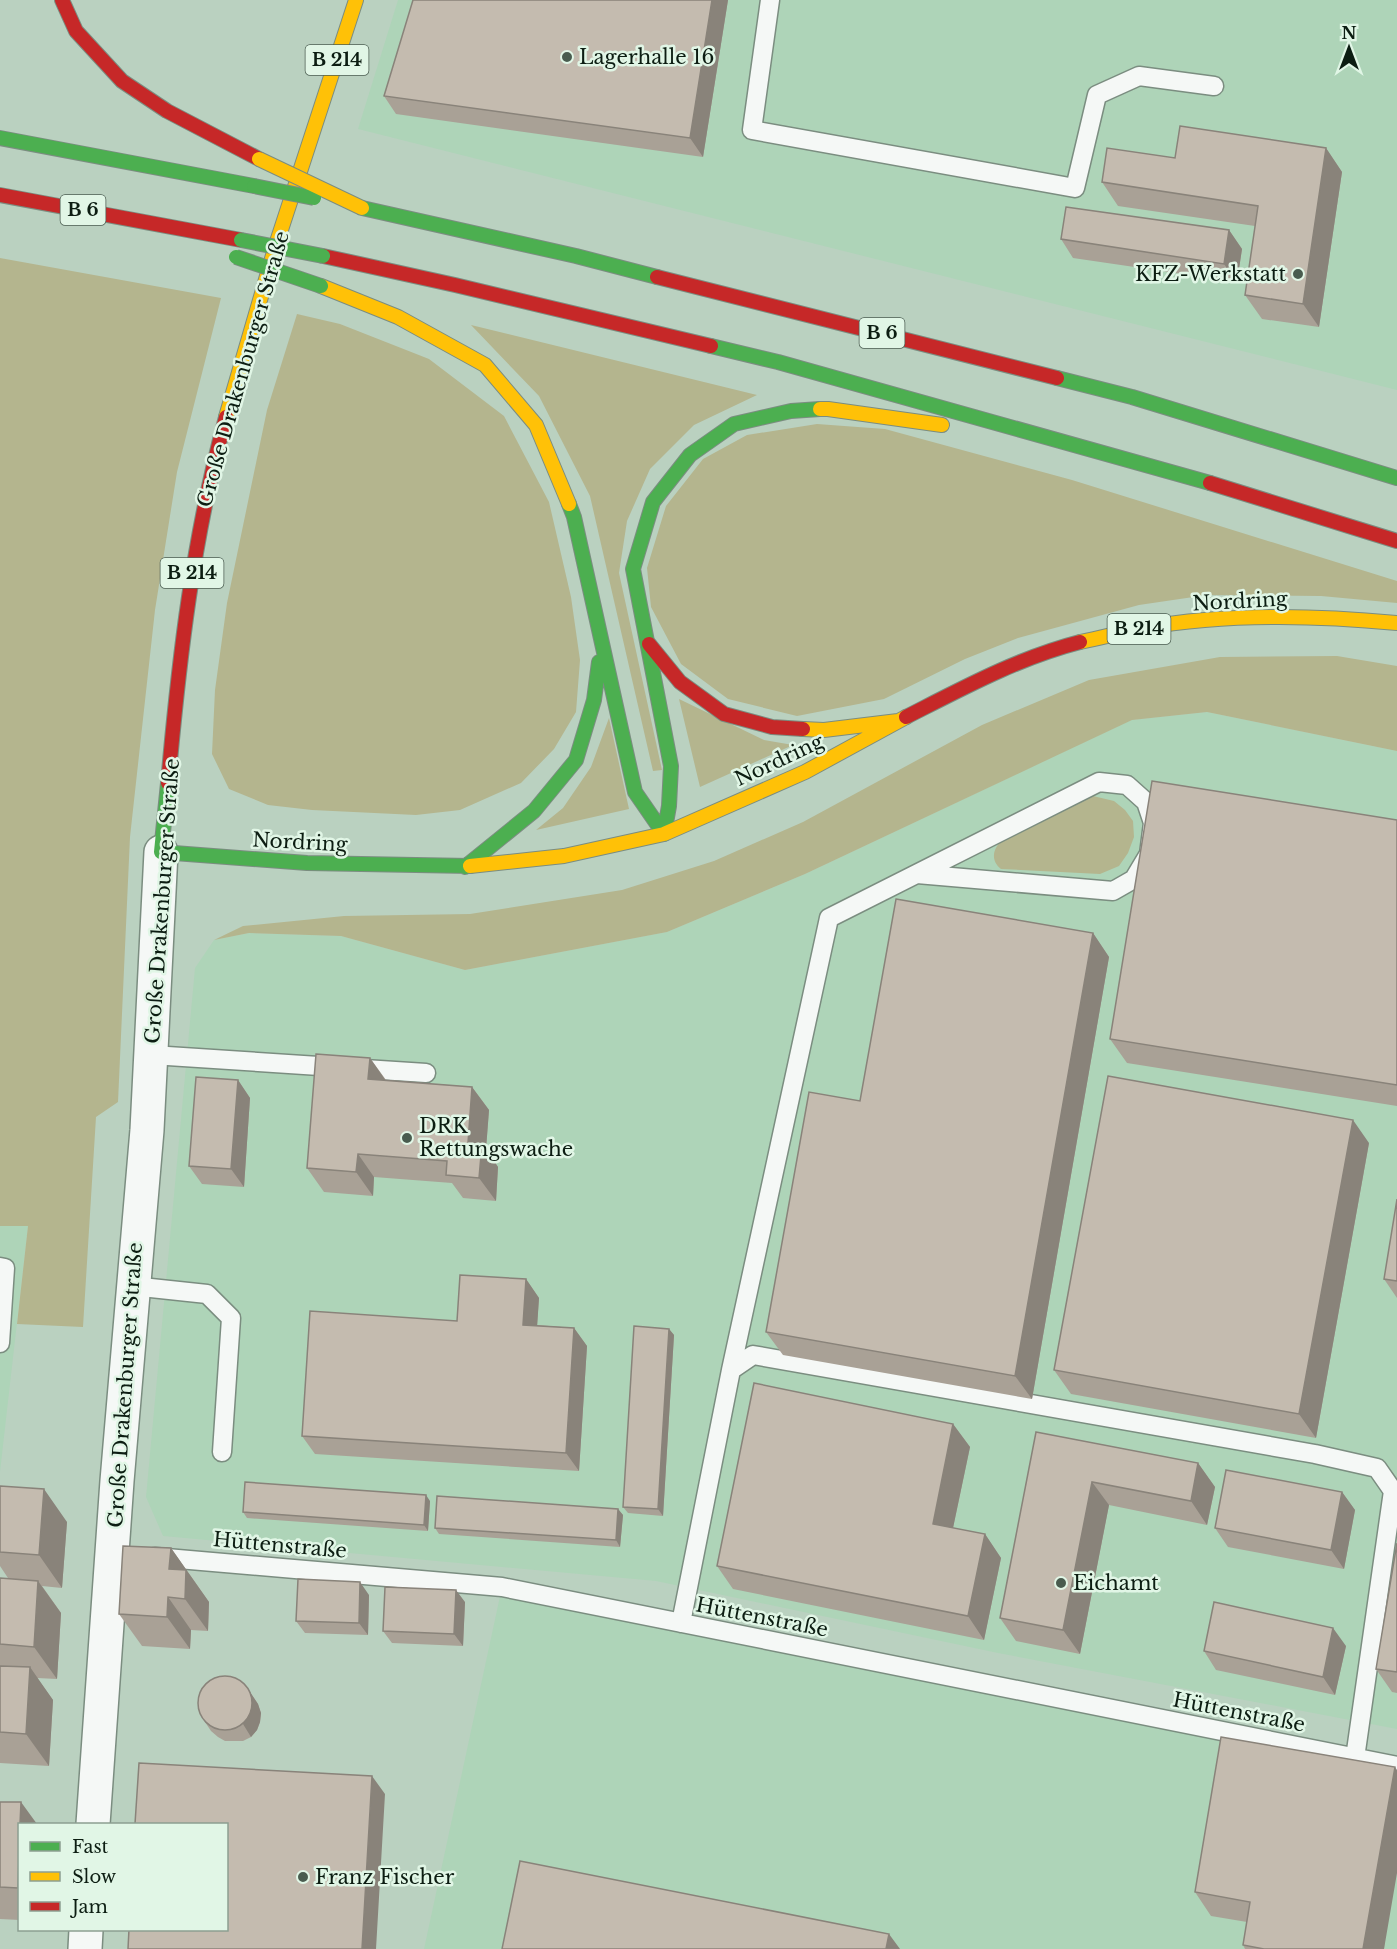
<svg xmlns="http://www.w3.org/2000/svg" width="1397" height="1949" font-family="'Libre Baskerville',serif">
<style>
.built{fill:#aed4b8}
.green{fill:#b4b58e}
.lines{fill:none;stroke-linecap:round;stroke-linejoin:round}
.lane-casing{stroke:#7b8d80;stroke-width:21}
.street-casing{stroke:#7b8d80;stroke-width:36}
.fast-casing{stroke:#7b8d80;stroke-width:16}
.slow-casing{stroke:#7b8d80;stroke-width:16}
.jam-casing{stroke:#7b8d80;stroke-width:16}
.lane{stroke:#f5f8f6;stroke-width:18}
.street{stroke:#f5f8f6;stroke-width:33}
.fast{stroke:#4caf50;stroke-width:14}
.slow{stroke:#ffc107;stroke-width:14}
.jam{stroke:#c62828;stroke-width:14}
.fast-bridge-casing{stroke:#7b8d80;stroke-width:16;stroke-linecap:butt}
.slow-bridge-casing{stroke:#7b8d80;stroke-width:16;stroke-linecap:butt}
.fast-bridge{stroke:#4caf50;stroke-width:14}
.slow-bridge{stroke:#ffc107;stroke-width:14}
.wall{fill:#a9a196}
.shaded-wall{fill:#89837a}
.building{fill:#c4bbaf;stroke:#89837a;stroke-width:1.5}
.poi-dot{fill:#495c4f;stroke:#e1f6e6;stroke-width:2}
.labels{text-anchor:middle;stroke-width:5;stroke-linejoin:round;paint-order:stroke}
.shield{fill:#e1f6e6;stroke:#4c5e52;stroke-width:1.5}
.shield-label{font-size:18px;font-weight:bold;fill:#0c1d12}
.poi-label{font-size:20px;fill:#0c1d12;stroke:#e1f6e6;text-anchor:start}
.street-label{font-size:20px;fill:#0c1d12;stroke:#e1f6e6}
</style>
<rect width="100%" height="100%" fill="#bad1c0"/>
<path class="built" d="M398,0H1397V390L358,129Z
M1207,712L1397,751V1729L998,1653L656,1581L163,1536L146,1497L195,968L214,940L249,933L341,936L465,970L667,932L805,874L1131,720Z
M0,1226H28L0,1472Z
M502,1587L1397,1766V1949H424Z"/>
<path class="green" d="M0,258L221,298L177,472L155,610L130,837L118,1102L96,1117L83,1327L17,1324L28,1226H0Z
M297,314L340,324L429,359L504,416L549,502L571,597L580,660L576,712L554,749L521,783L460,810L416,815L312,810L268,805L229,789L212,754L215,690L227,603L267,410Z
M471,325L757,395L694,425L650,469L627,521L619,573L662,770L653,771L590,496L539,396Z
M817,424L885,429L1072,480L1397,581V603L1321,596L1207,595L1139,605L1018,638L965,659L884,699L797,716L728,699L681,664L651,607L647,568L666,506L703,459L747,435Z
M1337,656L1397,666V751L1207,712L1132,720L805,874L667,932L465,970L341,936L249,933L214,940L243,926L344,916L470,914L622,890L714,861L803,822L982,725L1089,680L1220,657Z
M679,699L764,740L793,745L700,787Z
M609,718L629,809L536,830L563,808L591,767Z
M1093,796L1114,801L1125,810L1133,821L1134,837L1128,853L1119,866L1100,874L1001,869C990,860 993,849 1002,840Z"/>
<g class="lines">
<g class="lane-casing">
<path id="lane" d="M770,0L752,130L1075,188L1097,95L1139,76L1214,86
M152,1055L426,1073
M0,1267L5,1268L0,1343
M132,1286L207,1294L231,1318L222,1452
M731,1370L829,918L1099,782L1127,785L1146,802L1153,823L1149,854L1134,879L1113,891L917,874
M155,1557L502,1587L1397,1766
M681,1623L731,1370L753,1355L1315,1454L1377,1468L1393,1491L1355,1758"/>
</g>
<g class="street-casing">
<path id="street" d="M93,1824L117,1481L147,1130L161,852
M85,1949L86,1930"/>
</g>
<g class="fast-casing">
<path id="fast" d="M0,138L254,186
M362,208L576,256L657,277
M711,346L778,362L1210,483
M1057,378L1132,397L1397,478
M569,504L574,517L635,792L664,834
M168,783L161,852L307,863L470,866
M664,834L669,806L671,766L633,569L653,502L690,455L734,424L791,411L820,409
M465,867L534,811L576,760L594,700L599,662"/>
</g>
<g class="slow-casing">
<path id="slow" d="M321,286L398,317L485,365L536,425L569,504
M820,409H828L942,425
M226,417L276,245L356,0
M1080,642C1101,638 1122,632 1143,628C1226,613 1314,615 1397,623
M803,729L824,730L898,721
M470,866L564,856L664,834L805,772L906,717"/>
</g>
<g class="jam-casing">
<path id="jam" d="M62,0L76,31L122,81L167,111L259,159
M0,195L241,240
M323,256L455,285L711,346
M657,277L1057,378
M1210,483L1397,541
M649,644L680,682L724,714L772,727L803,729
M906,717C963,688 1018,658 1080,642
M168,783C179,659 193,537 226,417"/>
</g>
<use href="#lane" class="lane"/>
<use href="#street" class="street"/>
<use href="#fast" class="fast"/>
<use href="#slow" class="slow"/>
<use href="#jam" class="jam"/>
<g class="fast-bridge-casing">
<path id="fast-bridge" d="M254,186L314,198
M241,240L323,256
M236,257L321,286"/>
</g>
<g class="slow-bridge-casing">
<path id="slow-bridge" d="M259,159L362,208"/>
</g>
<use href="#fast-bridge" class="fast-bridge"/>
<use href="#slow-bridge" class="slow-bridge"/>
</g>
<path class="wall" d="M413,0H728L703,157L396,114L384,96Z
M1326,148L1342,172L1319,327L1262,319L1245,295L1255,226L1118,206L1102,182Z
M1229,230L1242,249L1237,282L1073,258L1061,239Z
M1397,820V1106L1127,1063L1110,1039Z
M1093,933L1109,957L1032,1399L783,1355L766,1332L860,1101Z
M370,1058L386,1080L472,1087L489,1110L486,1149L498,1167L496,1201L463,1198L452,1183L374,1177L373,1196L324,1192L307,1168Z
M238,1080L250,1098L244,1187L202,1184L189,1166Z
M1369,1143L1316,1438L1071,1394L1054,1370Z
M1397,1199V1298L1384,1279Z
M526,1279L539,1298L537,1325L574,1328L587,1346L579,1471L315,1454L302,1436L457,1321Z
M669,1329L674,1335L663,1516L628,1513L623,1507Z
M953,1424L970,1447L953,1528L985,1534L1001,1558L984,1640L733,1589L717,1566Z
M1036,1432L1198,1463L1215,1487L1207,1525L1109,1505L1080,1654L1016,1641L1000,1618Z
M0,1486L67,1522L62,1588L42,1586L61,1613L57,1679L37,1678L53,1700L49,1766L0,1763V1578H8L0,1566Z
M1342,1492L1355,1510L1344,1569L1228,1547L1215,1528Z
M430,1501L428,1531L247,1518L243,1512Z
M618,1509L623,1515L620,1547L439,1534L435,1528Z
M1397,1543V1693L1392,1692L1376,1669Z
M171,1548L209,1602L208,1631L191,1630L190,1649L142,1646L119,1614Z
M369,1595L368,1635L305,1633L296,1621Z
M465,1602L463,1646L392,1643L383,1631Z
M1346,1646L1335,1695L1216,1670L1204,1651Z
M250,1692L258,1704L261,1713L260,1722L257,1730L251,1737L243,1741H225L218,1737L211,1731L203,1719Z
M1397,1770L1384,1949H1245L1243,1945L1247,1922L1211,1916L1195,1892Z
M0,1802L20,1824V1920L0,1919Z"/>
<path class="shaded-wall" d="M712,0H728L703,157L690,138Z
M1326,148L1342,172L1319,327L1303,304Z
M1229,230L1242,249L1237,282L1224,264Z
M1093,933L1109,957L1032,1399L1015,1376Z
M370,1058L386,1081L368,1079Z
M238,1080L250,1098L244,1187L231,1169Z
M472,1087L489,1110L486,1149L498,1167L496,1201L479,1178L468,1143Z
M1353,1120L1369,1143L1316,1438L1299,1414Z
M358,1154L374,1177L373,1196L356,1172Z
M526,1279L539,1298L536,1343L523,1325Z
M574,1328L587,1346L579,1471L566,1453Z
M669,1329L674,1335L663,1516L658,1509Z
M953,1424L970,1447L949,1547L933,1524Z
M1198,1463L1215,1487L1207,1525L1191,1501Z
M1092,1482L1109,1505L1080,1654L1063,1630Z
M44,1489L67,1522L62,1588L39,1555Z
M1342,1492L1355,1510L1344,1569L1331,1550Z
M426,1495L430,1501L428,1531L424,1525Z
M618,1509L623,1515L620,1547L616,1540Z
M985,1534L1001,1558L984,1640L968,1616Z
M171,1548L209,1602L208,1631L185,1599L169,1569Z
M38,1581L61,1613L57,1679L34,1647Z
M360,1582L369,1595L368,1635L359,1623Z
M456,1590L465,1602L463,1646L454,1634Z
M168,1597L191,1630L190,1649L167,1617Z
M1333,1628L1346,1646L1335,1695L1323,1677Z
M30,1667L53,1700L49,1766L26,1734Z
M250,1692L258,1704L261,1713L260,1722L257,1730L251,1737L243,1724Z
M1395,1767L1397,1770V1873L1384,1949H1363Z
M372,1776L385,1794L376,1949H362Z
M21,1802L37,1824H20Z
M20,1847V1891L18,1888Z
M889,1934L900,1949H886Z"/>
<path class="building" d="M413,0H712L690,138L384,96Z
M1180,126L1326,148L1303,304L1245,295L1258,206L1102,182L1107,148L1175,158Z
M1066,207L1229,230L1224,264L1061,239Z
M1152,781L1397,820V1085L1110,1039Z
M896,899L1093,933L1015,1376L766,1332L809,1092L860,1101Z
M316,1054L370,1058L368,1079L472,1087L468,1143L482,1144L479,1178L446,1175L447,1161L358,1154L356,1172L307,1168Z
M1108,1076L1353,1120L1299,1414L1054,1370Z
M196,1077L238,1080L231,1169L189,1166Z
M1397,1199V1281L1384,1279Z
M460,1275L526,1279L523,1325L574,1328L566,1453L302,1436L310,1311L457,1321Z
M634,1326L669,1329L658,1509L623,1507Z
M754,1383L953,1424L933,1524L985,1534L968,1616L717,1566Z
M1036,1432L1198,1463L1191,1501L1092,1482L1063,1630L1000,1618Z
M1226,1470L1342,1492L1331,1550L1215,1528Z
M245,1482L426,1495L424,1525L243,1512Z
M0,1486L44,1489L39,1555L0,1552Z
M437,1496L618,1509L616,1540L435,1528Z
M1397,1543V1672L1376,1669Z
M123,1546L171,1548L169,1569L186,1570L185,1599L168,1597L167,1617L119,1614Z
M0,1578L38,1581L34,1647L0,1644Z
M298,1579L360,1582L359,1623L296,1621Z
M385,1587L456,1590L454,1634L383,1631Z
M1214,1602L1333,1628L1323,1677L1204,1651Z
M0,1666L30,1667L26,1734L0,1732Z
M198 1703a27 27 0 1 1 54 0a27 27 0 1 1-54 0Z
M1221,1737L1395,1767L1363,1949H1264L1243,1945L1250,1902L1195,1892Z
M139,1763L372,1776L362,1949H128L129,1929H226V1824H135Z
M0,1802H21L20,1824L18,1888L0,1887Z
M520,1861L889,1934L886,1949H502Z"/>
<g class="poi-dot">
<circle cx="567" cy="57" r="6"/>
<circle cx="1298" cy="274" r="6"/>
<circle cx="407" cy="1138" r="6"/>
<circle cx="1061" cy="1583" r="6"/>
<circle cx="303" cy="1877" r="6"/>
</g>
<g class="labels">
<g class="shield">
<rect x="305.5" y="45" width="63" height="30" rx="4.5"/>
<rect x="60.5" y="195" width="45" height="30" rx="4.5"/>
<rect x="859.5" y="318" width="45" height="30" rx="4.5"/>
<rect x="160.5" y="558" width="63" height="30" rx="4.5"/>
<rect x="1107.5" y="614" width="63" height="30" rx="4.5"/>
</g>
<g class="shield-label">
<text x="337" y="66">B 214</text>
<text x="83" y="216">B 6</text>
<text x="882" y="339">B 6</text>
<text x="192" y="579">B 214</text>
<text x="1139" y="635">B 214</text>
</g>
<g class="poi-label">
<text x="579" y="64">Lagerhalle 16</text>
<text x="1286" y="281" text-anchor="end">KFZ-Werkstatt</text>
<text x="419" y="1133">DRK<tspan x="419" dy="23">Rettungswache</tspan></text>
<text x="1073" y="1590">Eichamt</text>
<text x="315" y="1884">Franz Fischer</text>
</g>
<g class="street-label">
<text transform="translate(243 369) rotate(-74)" y="7">Große Drakenburger Straße</text>
<text transform="translate(1240 601) rotate(-3)" y="7">Nordring</text>
<text transform="translate(779 760) rotate(-25)" y="7">Nordring</text>
<text transform="translate(300 842) rotate(3)" y="7">Nordring</text>
<text transform="translate(162 901) rotate(-86)" y="7">Große Drakenburger Straße</text>
<text transform="translate(125 1385) rotate(-86)" y="7">Große Drakenburger Straße</text>
<text transform="translate(280 1545) rotate(5)" y="7">Hüttenstraße</text>
<text transform="translate(762 1617) rotate(11)" y="7">Hüttenstraße</text>
<text transform="translate(1239 1712) rotate(11)" y="7">Hüttenstraße</text>
</g>
</g>
<rect x="18" y="1823" width="210" height="108" fill="#e1f6e6" stroke="#8c9f91" stroke-width="1.5"/>
<rect x="30" y="1842" width="30" height="9" fill="#4caf50" stroke="#8c9f91" stroke-width="1.5"/>
<text x="72" y="1853" font-size="18" fill="#0c1d12">Fast</text>
<rect x="30" y="1872" width="30" height="9" fill="#ffc107" stroke="#8c9f91" stroke-width="1.5"/>
<text x="72" y="1883" font-size="18" fill="#0c1d12">Slow</text>
<rect x="30" y="1902" width="30" height="9" fill="#c62828" stroke="#8c9f91" stroke-width="1.5"/>
<text x="72" y="1913" font-size="18" fill="#0c1d12">Jam</text>
<g transform="translate(1349 48)" stroke="#e1f6e6" stroke-width="4.5" paint-order="stroke">
<path d="M0-4.5L10 22L0 15L-10 22Z" fill="#0c1d12"/>
<text y="-9" font-size="16" font-weight="bold" text-anchor="middle" fill="#0c1d12">N</text>
</g>
</svg>
